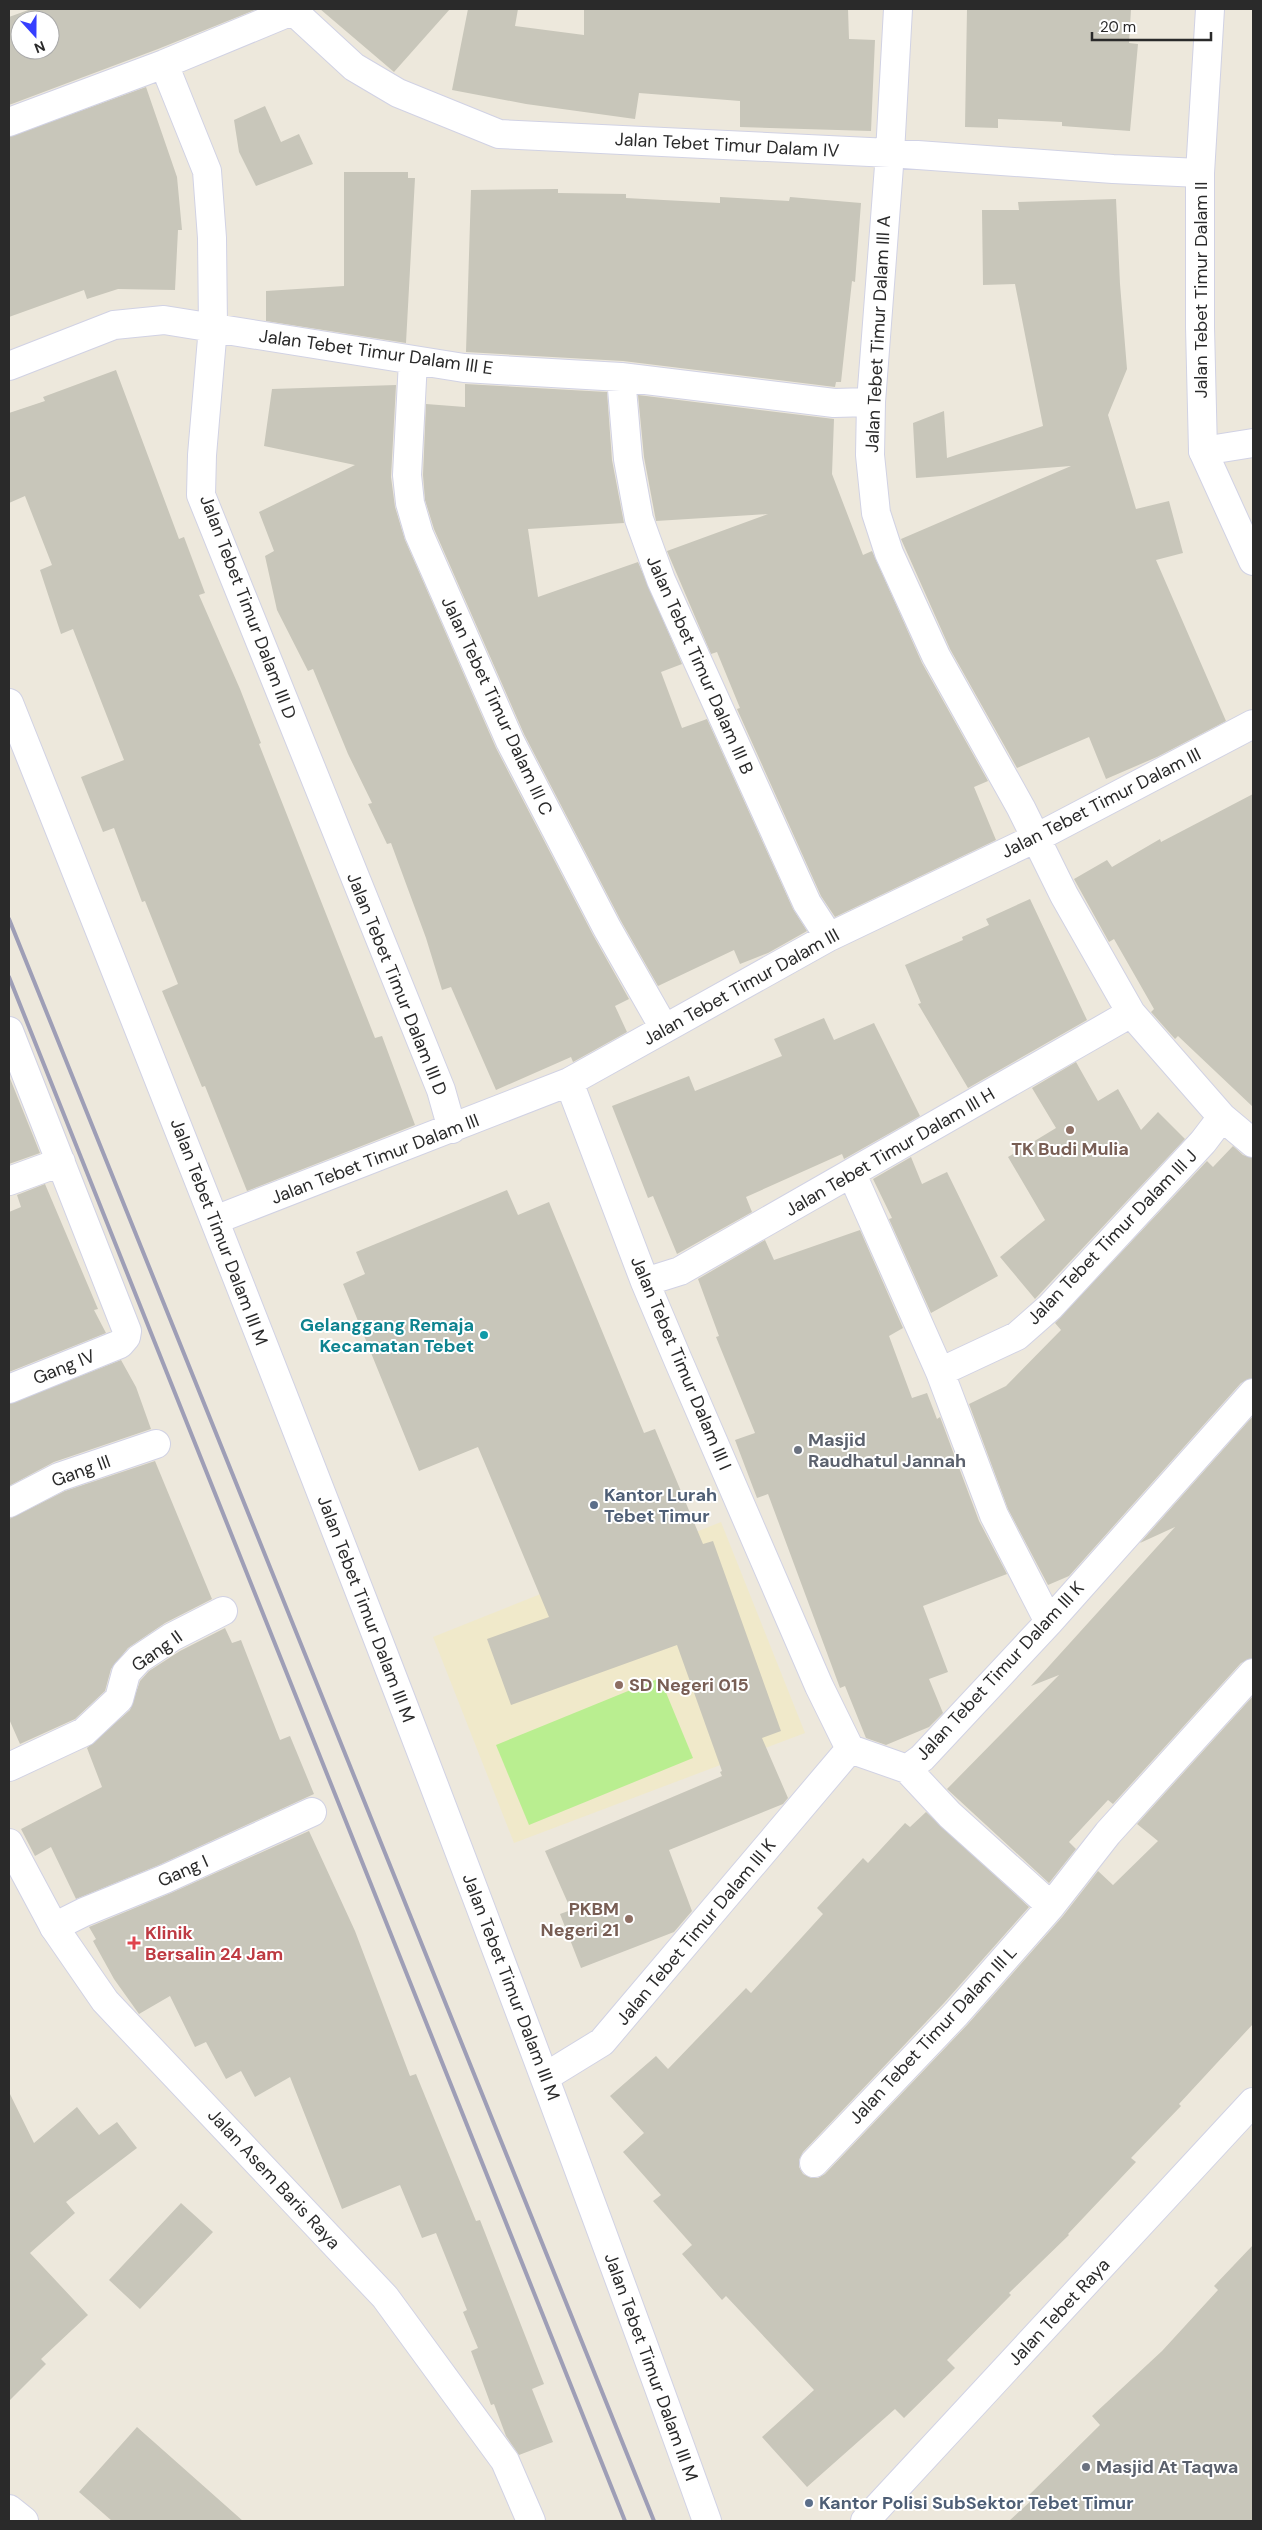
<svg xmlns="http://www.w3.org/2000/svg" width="1262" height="2530" font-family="'DM Sans',sans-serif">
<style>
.education{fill:#f0e9ca}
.pitch{fill:#b9ee90}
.building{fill:#c8c6ba;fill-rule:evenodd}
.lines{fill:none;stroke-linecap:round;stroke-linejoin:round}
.minor-casing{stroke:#d1d2e4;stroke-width:30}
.tertiary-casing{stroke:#d1d2e4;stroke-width:30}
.secondary-casing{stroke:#d1d2e4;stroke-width:30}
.minor{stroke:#fff;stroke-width:28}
.tertiary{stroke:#fff;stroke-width:28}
.secondary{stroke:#fff;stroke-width:28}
.rail{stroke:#9e9eb6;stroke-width:4}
.education-dot{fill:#8d6e63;stroke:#fff;stroke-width:2}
.culture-dot{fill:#0f9aa8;stroke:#fff;stroke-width:2}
.worship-dot{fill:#6b7280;stroke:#fff;stroke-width:2}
.service-dot{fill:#5c6f8a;stroke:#fff;stroke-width:2}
.health-dot{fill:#e0444e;stroke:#fff;stroke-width:2}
.labels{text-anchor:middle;stroke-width:4;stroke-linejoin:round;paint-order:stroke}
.street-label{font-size:18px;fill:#2a2a2a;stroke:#fff}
.education-label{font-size:18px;font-weight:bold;fill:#785e54;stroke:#fff}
.culture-label{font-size:18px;font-weight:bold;fill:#0d838f;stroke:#fff;text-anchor:end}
.worship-label{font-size:18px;font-weight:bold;fill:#5b616d;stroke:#fff;text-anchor:start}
.service-label{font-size:18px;font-weight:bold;fill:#4e5e75;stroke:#fff;text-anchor:start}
.health-label{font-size:18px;font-weight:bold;fill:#be3a42;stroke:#fff;text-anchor:start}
</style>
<rect width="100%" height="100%" fill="#ede8dc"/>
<path class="education" d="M721,1522L805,1733L514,1843L433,1637Z"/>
<path class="pitch" d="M660,1678L693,1758L529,1825L496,1745Z"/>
<path class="building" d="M31,9H257L158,49L9,105V17ZM20,20H50V50H20Z
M320,9H450L394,72Z
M468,9H518L515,26L584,35V9H848L849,39L875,40L871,131L740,127V101L639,93L635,119L526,104L452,90Z
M967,9H1131L1129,43L1138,44L1130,131L1062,126V122L998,119V128L965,127Z
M146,87L177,177L182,230H178L175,290L118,289L87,299L84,290L9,317V137Z
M265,106L281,142L299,134L313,164L256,186L239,152L234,120Z
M344,172H408V178H415L406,343L266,321V291L344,286Z
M558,189V193L626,194V198L720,203V197L789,201L790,197L861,203L855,282L852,281L841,382H836L835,387L623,361L466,352L471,190Z
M1116,199L1120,284L1127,369L1108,415L1136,509L1169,501L1183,553L1156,560L1226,721L1157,757L1106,779L1089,737L1017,768L950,649L901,539L1071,466L916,478L913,423L944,411L947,458L1043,426L1015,284L983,285L982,210H1019L1018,202Z
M116,370L179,539L184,537L205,593L199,595L240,689L261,743L259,744L375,1038L382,1036L415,1125L247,1191L205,1086L202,1087L162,991L178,984L145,901L142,902L114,828L103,832L81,777L124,760L73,629L61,634L40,570L52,565L25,496L9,503V413L45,401L43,397Z
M465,384L607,392L612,460L624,523L528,529L538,597L638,562L682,664L661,672L682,728L707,719L793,909L807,931L768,953L740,964L734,950L658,986L621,921L524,734L434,529L425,500L423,475L426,404L465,407Z
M396,385L391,477L395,507L405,540L496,748L593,935L629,999L615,1006L627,1032L573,1062L571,1057L496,1090L451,987L442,990L426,938L391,843L387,844L368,804L372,803L348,754L313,669L308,671L277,610L265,556L274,551L259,512L355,465L264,446L272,389Z
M638,395L834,419L832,474L863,555L872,551L922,663L988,781L974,787L996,840L835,917L821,896L737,709L740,708L717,652L711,654L667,551L768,514L656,521L644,457Z
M1253,794V1107L1178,1036L1175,1039L1151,1012L1154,1009L1114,939L1109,942L1074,879L1107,860L1112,867L1160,839L1161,842Z
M1030,899L1087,1020L968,1088L918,1004L921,1003L905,965L963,940L962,937L989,925L986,919Z
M824,1018L834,1040L874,1023L920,1116L844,1159L842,1154L746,1197L752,1212L677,1254L653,1196L648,1198L612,1106L689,1076L695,1091L782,1056L774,1039Z
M1076,1062L1098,1101L1118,1089L1141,1130L1158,1112L1185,1139L1035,1299L1000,1257L1045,1220L1008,1157L1056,1128L1032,1088Z
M9,1076L40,1153L9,1164Z
M1233,1146L1243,1155L1253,1158V1378L1241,1383L1069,1576L1048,1585L1008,1509L969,1404L1006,1386L1061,1330L1055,1323L1207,1161L1213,1167Z
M911,1157L922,1184L947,1172L998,1276L931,1313L889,1219L892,1218L873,1179Z
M45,1184L98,1309L94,1310L106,1333L9,1372V1212L21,1207L17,1195Z
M507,1190L518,1215L549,1202L644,1433L655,1429L703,1544L713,1541L781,1731L762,1738L788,1798L783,1804L669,1850L692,1911L674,1932L581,1968L560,1914L571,1910L545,1851L722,1776L720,1772L722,1771L677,1645L511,1705L487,1639L549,1617L478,1447L419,1471L343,1284L365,1274L356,1252Z
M860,1230L903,1328L889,1336L912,1398L927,1393L937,1419L940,1417L979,1521L1007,1574L923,1606L948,1672L929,1679L943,1713L929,1727L886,1745L866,1738L845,1686L840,1688L768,1494L757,1498L735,1440L755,1433L716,1337L719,1336L698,1279L765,1240L774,1260Z
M121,1360L136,1387L151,1429L54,1462L9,1486V1404Z
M1253,1416V1658L1241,1663L1113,1804L1108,1800L1069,1842L1076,1849L1049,1883L947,1789L1059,1675L1031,1686L1175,1527L1140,1543Z
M155,1461L212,1599L165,1623L128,1648L111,1669L105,1691L75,1719L20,1744L9,1719V1519L65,1491Z
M225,1628L232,1643L241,1640L280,1740L290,1736L314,1794L159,1865L76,1899L51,1847L35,1856L21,1829L102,1787L87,1748L130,1710L140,1681L149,1671L180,1651Z
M1253,1696V2024L1179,2104L1181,2106L1131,2158L1136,2162L1068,2234L1069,2235L1009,2293L1011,2295L947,2360L955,2368L904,2418L895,2409L807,2487L762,2437L814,2390L726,2296L722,2300L682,2254L692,2245L653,2201L661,2195L623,2152L644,2133L610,2096L656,2056L668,2069L746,1988L751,1993L823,1914L817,1908L863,1858L868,1863L905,1823L910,1827L926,1812L1029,1907L944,2003L803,2152L799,2160V2167L803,2174L811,2178H818L825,2174L968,2024L1063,1916L1098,1871L1113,1885L1158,1841L1137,1824Z
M309,1831L355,1931L410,2076L416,2074L476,2221L480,2220L544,2384L532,2389L553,2442L519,2455L506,2436L494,2404L491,2405L471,2351L478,2348L463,2312L467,2310L436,2233L422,2238L400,2185L342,2209L290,2077L255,2097L241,2071L226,2079L206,2042L195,2047L170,1996L139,2014L114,1979L93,1941L96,1939L89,1927L171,1893Z
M9,2092L34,2143L77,2107L99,2135L117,2122L137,2148L66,2202L75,2213L30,2253L88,2315L41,2359L46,2364L9,2401Z
M181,2203L213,2232L140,2309L109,2280Z
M1253,2245V2521H1009L1033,2499L1029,2495L1100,2425L1092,2416L1162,2351L1218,2290L1214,2286Z
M137,2427L243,2521H112L79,2492Z"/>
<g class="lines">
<g class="minor-casing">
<path id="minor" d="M291,9L354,67L398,93L499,134L890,153L1113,169L1200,173
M898,9L890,153L871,402L870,455L876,513L889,553L936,656L1021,808L1064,895L1131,1013L1222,1117L1253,1143
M164,64L207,171L212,238L213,327L202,455L201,495L441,1090L452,1129
M9,122L164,64L292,11
M413,361L407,475L410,503L419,534L510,741L607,928L664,1028
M9,366L114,325L164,320L464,368L621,377L834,403L871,402
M621,377L628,459L639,519L661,580L807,903L829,937
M1203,451L1253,443
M9,1031L127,1331L126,1337L120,1344L9,1389
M569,1082L645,1282L678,1360L819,1686L850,1749
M852,1174L940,1372L994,1515L1049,1622
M9,1181L61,1162
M215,1220L569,1082L829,937L1036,838L1253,724
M645,1282L680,1271L1131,1013
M940,1372L1017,1336L1050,1307L1203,1142L1222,1117
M9,1503L59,1477L156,1444
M850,1749L907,1769L922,1758L1049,1622L1253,1393
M9,1767L84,1732L119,1699L126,1673L139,1659L172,1637L223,1611
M907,1769L950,1815L1051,1906
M54,1927L84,1912L165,1879L312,1812
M545,2077L602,2042L850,1749
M814,2163L956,2014L1051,1906L1108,1833L1253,1673
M9,2509L24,2521"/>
</g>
<g class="tertiary-casing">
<path id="tertiary" d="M1210,9L1200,173V327L1203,451L1253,561
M9,703C250,1306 488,1910 707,2521
M9,1843L54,1927L105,2001L385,2297L505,2461L531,2521"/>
</g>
<g class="secondary-casing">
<path id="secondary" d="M865,2521L1253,2102"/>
</g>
<use href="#minor" class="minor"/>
<use href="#tertiary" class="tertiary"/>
<use href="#secondary" class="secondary"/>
<path class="rail" d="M9,919L654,2521
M9,977L625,2521"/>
</g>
<g class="education-dot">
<circle cx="1070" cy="1130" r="5"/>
<circle cx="619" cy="1685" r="5"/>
<circle cx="629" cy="1919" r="5"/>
</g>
<circle class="culture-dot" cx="484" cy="1335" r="5"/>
<g class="worship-dot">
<circle cx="798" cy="1450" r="5"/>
<circle cx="1086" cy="2467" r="5"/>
</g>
<g class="service-dot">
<circle cx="594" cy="1505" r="5"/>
<circle cx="809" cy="2503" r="5"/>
</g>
<path class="health-dot" d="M131.5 1935.5h5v5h5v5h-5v5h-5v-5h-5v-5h5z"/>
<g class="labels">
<g class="street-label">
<text transform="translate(727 145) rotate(3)" y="6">Jalan Tebet Timur Dalam IV</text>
<text transform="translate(1201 290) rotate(-90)" y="6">Jalan Tebet Timur Dalam II</text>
<text transform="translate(878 334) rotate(-87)" y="6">Jalan Tebet Timur Dalam III A</text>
<text transform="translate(376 352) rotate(8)" y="6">Jalan Tebet Timur Dalam III E</text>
<text transform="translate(248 607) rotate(69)" y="6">Jalan Tebet Timur Dalam III D</text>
<text transform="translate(700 665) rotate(66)" y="6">Jalan Tebet Timur Dalam III B</text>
<text transform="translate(497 706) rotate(65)" y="6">Jalan Tebet Timur Dalam III C</text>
<text transform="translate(1101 803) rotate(-27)" y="6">Jalan Tebet Timur Dalam III</text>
<text transform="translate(397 984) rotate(68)" y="6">Jalan Tebet Timur Dalam III D</text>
<text transform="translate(741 987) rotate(-29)" y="6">Jalan Tebet Timur Dalam III</text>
<text transform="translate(890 1152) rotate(-30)" y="6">Jalan Tebet Timur Dalam III H</text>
<text transform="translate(375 1159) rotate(-21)" y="6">Jalan Tebet Timur Dalam III</text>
<text transform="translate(219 1232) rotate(69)" y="6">Jalan Tebet Timur Dalam III M</text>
<text transform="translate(1112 1237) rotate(-46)" y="6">Jalan Tebet Timur Dalam III J</text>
<text transform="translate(681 1363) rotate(67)" y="6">Jalan Tebet Timur Dalam III I</text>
<text transform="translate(64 1367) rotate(-22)" y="6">Gang IV</text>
<text transform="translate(81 1471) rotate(-20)" y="6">Gang III</text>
<text transform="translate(366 1609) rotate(69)" y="6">Jalan Tebet Timur Dalam III M</text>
<text transform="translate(157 1651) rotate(-35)" y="6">Gang II</text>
<text transform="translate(1000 1671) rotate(-47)" y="6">Jalan Tebet Timur Dalam III K</text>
<text transform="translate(183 1871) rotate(-24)" y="6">Gang I</text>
<text transform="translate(696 1932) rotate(-50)" y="6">Jalan Tebet Timur Dalam III K</text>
<text transform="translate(511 1987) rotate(69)" y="6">Jalan Tebet Timur Dalam III M</text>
<text transform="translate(933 2035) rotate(-47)" y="6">Jalan Tebet Timur Dalam III L</text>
<text transform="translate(274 2179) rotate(47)" y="6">Jalan Asem Baris Raya</text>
<text transform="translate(1059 2312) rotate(-47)" y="6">Jalan Tebet Raya</text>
<text transform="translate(651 2367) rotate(70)" y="6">Jalan Tebet Timur Dalam III M</text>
</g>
<g class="education-label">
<text x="1070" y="1155">TK Budi Mulia</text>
<text x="629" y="1691" text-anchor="start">SD Negeri 015</text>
<text x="619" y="1915" text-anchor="end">PKBM<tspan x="619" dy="21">Negeri 21</tspan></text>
</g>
<g class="culture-label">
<text x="474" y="1331">Gelanggang Remaja<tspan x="474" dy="21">Kecamatan Tebet</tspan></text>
</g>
<g class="worship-label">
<text x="808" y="1446">Masjid<tspan x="808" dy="21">Raudhatul Jannah</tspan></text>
<text x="1096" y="2473">Masjid At Taqwa</text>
</g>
<g class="service-label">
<text x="604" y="1501">Kantor Lurah<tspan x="604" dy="21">Tebet Timur</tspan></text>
<text x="819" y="2509">Kantor Polisi SubSektor Tebet Timur</text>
</g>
<g class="health-label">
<text x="145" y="1939">Klinik<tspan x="145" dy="21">Bersalin 24 Jam</tspan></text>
</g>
</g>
<rect width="1262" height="2530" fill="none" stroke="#2a2a2a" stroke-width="20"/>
<g transform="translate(35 35) rotate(159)"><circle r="24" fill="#ffffff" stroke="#aaaaaa"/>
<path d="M0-4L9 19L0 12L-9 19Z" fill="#373fff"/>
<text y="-8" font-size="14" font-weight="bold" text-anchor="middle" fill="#2a2a2a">N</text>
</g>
<path d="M1092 32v8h119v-8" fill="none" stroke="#2a2a2a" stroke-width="2.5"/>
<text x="1100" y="32" font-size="15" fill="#2a2a2a" stroke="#ffffff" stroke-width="4" paint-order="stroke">20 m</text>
</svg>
